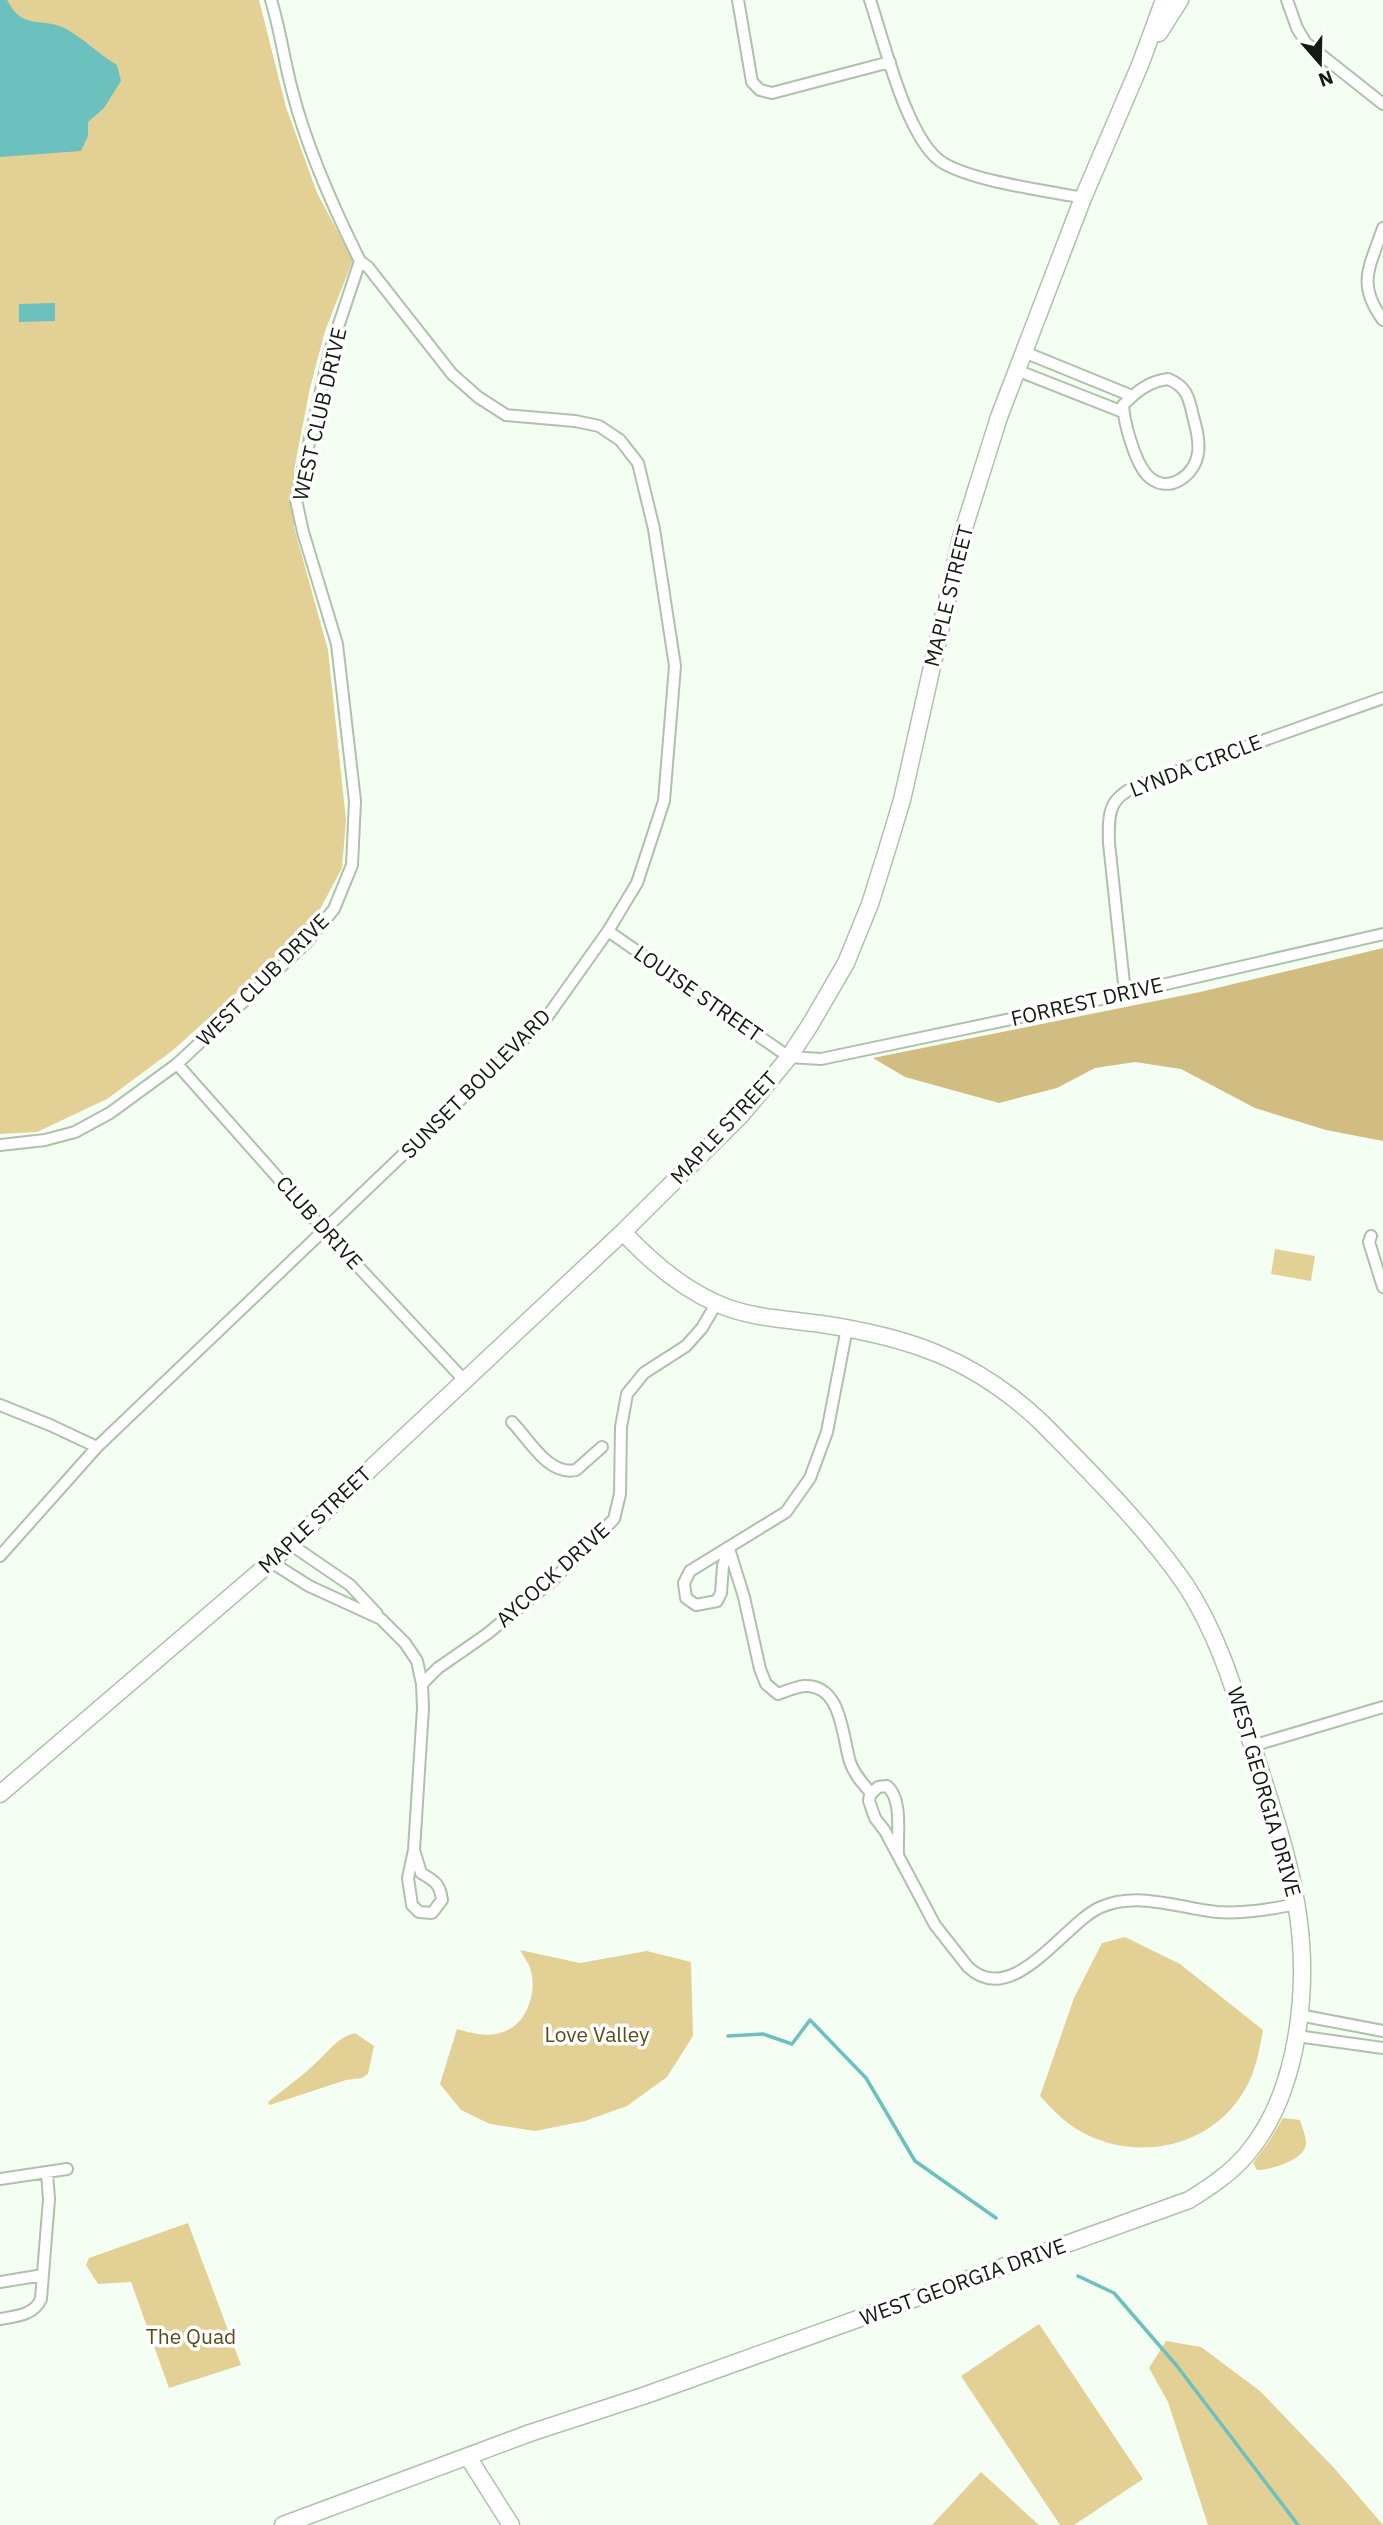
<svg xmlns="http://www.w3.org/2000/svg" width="1383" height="2525" font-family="'IBM Plex Sans',sans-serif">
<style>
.green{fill:#e3d095}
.forest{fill:#d1bd81}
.water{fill:#6cc0bd}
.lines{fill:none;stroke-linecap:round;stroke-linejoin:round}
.stream{stroke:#6cc0bd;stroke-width:3.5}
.street-casing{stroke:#acc3a9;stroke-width:14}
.secondary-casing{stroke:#acc3a9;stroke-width:19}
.street{stroke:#fff;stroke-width:10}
.secondary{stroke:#fff;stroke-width:16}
.labels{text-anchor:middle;stroke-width:7;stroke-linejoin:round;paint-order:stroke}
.street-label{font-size:21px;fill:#131b12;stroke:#fff}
.park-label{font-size:21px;fill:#5a4c1d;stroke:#fff}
</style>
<rect width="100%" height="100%" fill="#f4fef3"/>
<path class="green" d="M0,0H259L286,107L317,193L353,260L325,331L310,388L294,470V527L328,650L346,820L342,868L318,913L261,971L172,1051L107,1099L37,1132L0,1134Z
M1275,1249L1315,1256L1311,1281L1271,1274Z
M1125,1937L1180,1964L1263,2030C1259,2051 1256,2072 1244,2091C1211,2148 1135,2163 1080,2131C1064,2122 1052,2109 1040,2096L1074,1998L1102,1943Z
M520,1950L580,1963L647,1951L691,1962L693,2036L667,2077L627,2106L585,2121L535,2131L490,2124L461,2110L440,2084L457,2029C471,2033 486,2037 500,2033C528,2026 539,1989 529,1965C526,1960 523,1955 520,1950Z
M355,2033L374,2046L368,2074L362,2078L346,2080L270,2105L268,2102C284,2089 301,2077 316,2063C328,2052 338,2037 355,2033Z
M1283,2118L1300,2120C1302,2127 1306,2136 1306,2143C1306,2160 1270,2170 1257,2170L1253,2163L1268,2143Z
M188,2223L241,2365L169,2388L131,2282L98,2284L86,2265L89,2258Z
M1039,2324L1143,2479L1074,2525H1060L961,2376Z
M1166,2341L1201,2347L1260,2391L1335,2469L1383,2525H1208L1168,2402L1149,2368Z
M981,2472L1039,2525H932Z"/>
<path class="forest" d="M1383,948V1141L1326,1130L1255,1108L1181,1069L1135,1062L1095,1068L1057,1088L999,1103L905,1077L873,1058L1200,992Z"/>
<path class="water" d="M0,0H7C24,33 43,15 68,30C85,40 100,55 117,65L121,81L104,108L88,122V136L81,151L0,157Z
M55,303V321L19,322V304Z"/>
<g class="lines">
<path class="stream" d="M728,2036L763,2034L792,2044L810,2020L866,2078L915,2161L996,2218
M1078,2276L1114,2293L1177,2366L1298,2525"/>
<g class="street-casing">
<path id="street" d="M738,0L752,82L760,90L772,93L890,62
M870,0C884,41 907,141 943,163C976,182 1043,190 1083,198
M1287,0L1297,28L1306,43L1383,104
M1383,228C1370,267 1356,283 1383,320
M1024,352L1132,396
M1016,370L1123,412
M1168,379C1186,386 1189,397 1193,416C1196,427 1200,441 1198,453C1195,476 1167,496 1147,475C1135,462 1124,423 1123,405C1136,392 1149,381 1168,379Z
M608,931L789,1057L821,1059L1049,1011L1383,934
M1125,993L1109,843C1108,811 1109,797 1141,784L1383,698
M177,1064L325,1231L464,1380
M0,1145L45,1140L75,1132L110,1113L177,1064L306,943L334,909L352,865L355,801L337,644L303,532L296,500L330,351L360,261C333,207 307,149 292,90C284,60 280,29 271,0
M1371,1236L1369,1242L1383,1287
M0,1405L50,1425L97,1447
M512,1422C529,1439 548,1476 576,1470L602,1447
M290,1544L350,1585L377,1614
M729,1549L723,1566L721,1593L717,1601L696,1605L686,1598L684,1583L690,1571L786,1512L810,1478L827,1432L847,1328
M729,1549L744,1597L760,1669L766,1684L778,1694C786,1691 796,1687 804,1686C842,1684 842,1736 850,1762C854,1774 863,1784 871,1793
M0,1556L97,1447L547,1017L608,931L637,883L664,801L675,666L654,529L638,463L620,440L599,426L575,421L506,415L478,397L452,374L368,267L360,261
M271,1562L309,1586L381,1619L405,1643L417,1661L422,1684L423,1708L414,1850L408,1878L412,1905L419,1912L432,1913L442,1900C440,1884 435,1881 421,1873L414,1850
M422,1684L438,1668L487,1634L553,1580L614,1519L620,1494L621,1427L627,1394L644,1373L686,1346L702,1328L716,1304
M1252,1746L1383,1707
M898,1854C897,1835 903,1799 887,1786L878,1787L870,1795L869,1801L875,1818L885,1831L935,1925L968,1967C1013,2010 1065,1922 1101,1907C1138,1891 1179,1908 1217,1912C1243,1914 1271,1909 1297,1904
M1299,2015L1383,2031
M1297,2036L1383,2048
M0,2179L67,2169
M0,2282L43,2275
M0,2319C17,2316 34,2315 41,2299L49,2199L47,2173"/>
</g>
<g class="secondary-casing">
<path id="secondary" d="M1159,33L1180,0
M0,1794L271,1562L623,1232L742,1114L789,1057L810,1025L846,963L870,904L886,853L902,800L961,538L999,417L1083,198L1140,65L1164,0
M468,2457L511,2525
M283,2525L530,2433L646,2395L1189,2200C1210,2187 1231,2173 1247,2154C1301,2090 1310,1981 1296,1902C1288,1854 1270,1801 1255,1754C1236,1696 1219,1635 1185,1584C1144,1525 1091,1473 1041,1422C974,1359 909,1337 821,1324C786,1319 748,1318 716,1303C680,1287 650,1261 623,1232"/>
</g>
<use href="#street" class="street"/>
<use href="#secondary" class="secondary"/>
</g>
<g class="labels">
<g class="street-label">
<text transform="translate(320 414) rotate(-77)" y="7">WEST CLUB DRIVE</text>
<text transform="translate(949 596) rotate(-76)" y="7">MAPLE STREET</text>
<text transform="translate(1196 766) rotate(-21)" y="7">LYNDA CIRCLE</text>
<text transform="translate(263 980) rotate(-45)" y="7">WEST CLUB DRIVE</text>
<text transform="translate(698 994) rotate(35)" y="7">LOUISE STREET</text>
<text transform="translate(1087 1002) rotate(-13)" y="7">FORREST DRIVE</text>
<text transform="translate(476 1084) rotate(-45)" y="7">SUNSET BOULEVARD</text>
<text transform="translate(724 1128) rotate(-47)" y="7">MAPLE STREET</text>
<text transform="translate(319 1223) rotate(48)" y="7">CLUB DRIVE</text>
<text transform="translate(315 1520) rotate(-43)" y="7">MAPLE STREET</text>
<text transform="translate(553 1575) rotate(-42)" y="7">AYCOCK DRIVE</text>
<text transform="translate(1264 1792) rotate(74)" y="7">WEST GEORGIA DRIVE</text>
<text transform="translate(963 2282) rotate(-20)" y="7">WEST GEORGIA DRIVE</text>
</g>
<g class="park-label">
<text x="597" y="2042">Love Valley</text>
<text x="191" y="2344">The Quad</text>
</g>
</g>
<g transform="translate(1320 63) rotate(160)" stroke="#ffffff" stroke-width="5" paint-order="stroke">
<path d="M0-5L12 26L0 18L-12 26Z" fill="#131b12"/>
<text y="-10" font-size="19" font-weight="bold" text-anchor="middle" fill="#131b12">N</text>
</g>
</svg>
